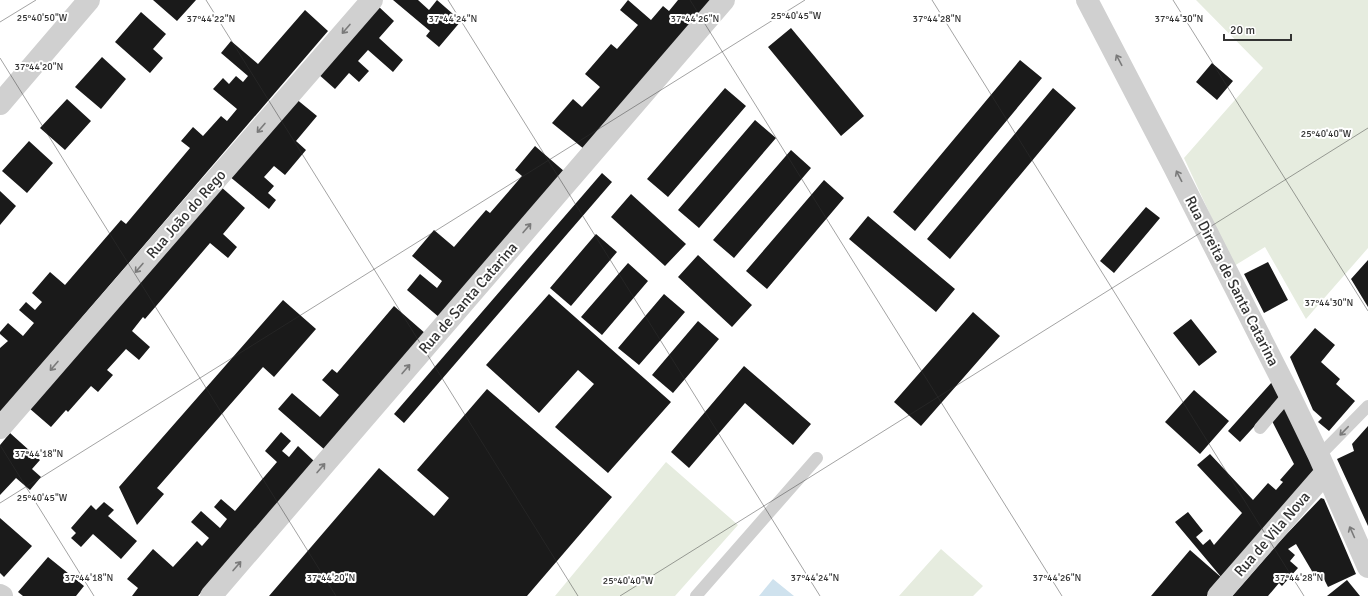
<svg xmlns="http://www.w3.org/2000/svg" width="1368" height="596" font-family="Signika,sans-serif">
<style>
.green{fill:#e6ecdf}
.water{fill:#cfe2ee}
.building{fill:#1a1a1a}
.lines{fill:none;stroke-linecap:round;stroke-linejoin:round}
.lane{stroke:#d0d0d0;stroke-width:12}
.street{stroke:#d0d0d0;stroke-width:22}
.oneway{stroke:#7a7a7a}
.ticks{fill:none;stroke:#333;stroke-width:1;stroke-opacity:0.45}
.labels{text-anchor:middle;stroke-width:4;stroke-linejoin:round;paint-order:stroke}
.street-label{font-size:15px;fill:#333;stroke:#fff}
.ticks-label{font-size:10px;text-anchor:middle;fill:#333;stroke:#fff;stroke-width:4;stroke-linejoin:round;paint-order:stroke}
</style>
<rect width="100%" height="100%" fill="#fff"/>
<path class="green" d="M1196,0H1368V248L1306,319L1265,247L1234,266L1184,158L1263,68Z
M666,462L738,525L675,596H555Z
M941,549L983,586L973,596H899Z"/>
<path class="water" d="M773,579L794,596H759Z"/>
<path class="building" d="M153,0H196L177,21Z
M393,0H418L429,10L437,0L461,21L439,47L426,36L430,31Z
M628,0L651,20L663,6L669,11L678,0H712L584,149L552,123L573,99L582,107L600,87L585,74L611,44L617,49L638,25L620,10Z
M378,6L394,21L379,38L403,60L393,72L368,50L358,61L369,71L359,82L349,73L335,89L317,73Z
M305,10L328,31L0,413V348L8,341L0,334V332L8,323L23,336L34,323L19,310L26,302L35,310L42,302L32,293L50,272L65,285L121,220L126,224L190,148L181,141L193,127L203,136L221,116L227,121L237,109L213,89L223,78L229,84L236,76L243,82L248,76L221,53L231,41L258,64Z
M141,12L166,34L153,49L163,58L150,73L115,42Z
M791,28L864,116L841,136L768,47Z
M102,57L126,79L101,109L75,87Z
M1020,60L1042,78L915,231L893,212Z
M1212,63L1233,81L1217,100L1196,82Z
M725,88L746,106L668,197L647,179Z
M1053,88L1076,108L950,259L927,239Z
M295,98L317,116L296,141L306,150L285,175L274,166L264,177L274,186L268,193L276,200L269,209L229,176Z
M67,99L91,121L65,150L40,128Z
M755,120L776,138L699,228L678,210Z
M29,141L53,163L27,193L2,171Z
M535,146L565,172L440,318L407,290L420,274L437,288L442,281L412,256L434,230L454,247L486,210L490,213L522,176L515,170Z
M791,150L811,168L734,258L713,240Z
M602,173L612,182L404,423L394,414Z
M824,180L844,198L767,289L746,271Z
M220,186L245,208L223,234L237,247L228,258L210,243L145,319L143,317L132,331L150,347L139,360L126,349L107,370L113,375L98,392L91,386L68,412L66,410L51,427L29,408Z
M0,191L16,206L0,225Z
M631,194L686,244L665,266L611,217Z
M1146,207L1160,218L1114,273L1100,261Z
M868,216L955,289L936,312L849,239Z
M596,234L617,252L571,306L550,288Z
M698,255L752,305L732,327L678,277Z
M1368,260V307L1351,279Z
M1268,262L1288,300L1264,313L1244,274Z
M628,263L648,281L602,335L581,317Z
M549,294L671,402L608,473L555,427L594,384L578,370L539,413L486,365Z
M664,294L685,312L639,365L618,348Z
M283,300L316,329L274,377L263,367L157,488L164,494L137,525L119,487Z
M394,306L426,334L325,450L278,409L292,393L320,417L339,395L322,380L332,369L337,373Z
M973,312L1000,336L921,426L894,402Z
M1191,319L1217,352L1199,366L1173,333Z
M698,321L719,339L673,393L652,375Z
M1315,328L1335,345L1321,362L1340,379L1336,384L1355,401L1329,431L1318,422L1322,418L1313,410L1290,357Z
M744,366L811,424L793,445L745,403L689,468L671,452Z
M1272,382L1281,397L1240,442L1228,431Z
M487,389L612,497L527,596H269L379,468L434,516L449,498L417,470Z
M1194,390L1229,421L1200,454L1165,422Z
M1285,405L1315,467L1313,473L1222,578L1175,522L1188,512L1203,531L1196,537L1203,545L1210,539L1214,545L1242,513L1197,465L1210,454L1253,500L1268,483L1276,490L1283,482L1280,480L1294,464L1272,421Z
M1368,426V526L1337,459L1354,451L1352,444Z
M281,432L291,441L282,451L289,457L298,446L315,462L198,596H132L138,588L127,579L153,549L173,567L197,541L202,546L209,538L191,522L201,511L220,528L227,519L214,507L221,499L235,511L277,462L265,451Z
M10,433L40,460L32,469L41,477L30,490L16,478L0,495V445Z
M1321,498L1324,499L1356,574L1328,587L1322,575L1316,578L1296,544L1288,549L1295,555L1290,561L1298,568L1282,586L1279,583L1268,596H1232L1280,541Z
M104,502L114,510L108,516L137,541L121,559L93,534L81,547L71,538L76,533L71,528L91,505L96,510Z
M0,518L32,546L4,577L0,573Z
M1190,550L1222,578L1207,596H1151Z
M48,557L84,586L76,596H23L18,592Z
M1347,580L1360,596H1327Z"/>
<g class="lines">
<path class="lane" d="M1260,428L1289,394
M1319,456L1368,406
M696,596L817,458"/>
<path class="street" d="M1087,0L1174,167L1289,394L1319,456L1368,567
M0,104L89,0
M0,428L372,0
M0,595L2,596
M211,596L724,0
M1218,596L1326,472"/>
</g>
<defs><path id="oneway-shaft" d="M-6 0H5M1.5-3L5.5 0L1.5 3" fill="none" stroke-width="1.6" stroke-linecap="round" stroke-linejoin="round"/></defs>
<g class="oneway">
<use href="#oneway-shaft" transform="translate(346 29) rotate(131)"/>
<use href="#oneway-shaft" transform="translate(1119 60) rotate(-118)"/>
<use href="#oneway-shaft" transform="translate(261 128) rotate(131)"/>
<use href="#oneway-shaft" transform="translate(1179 176) rotate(-117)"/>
<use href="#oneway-shaft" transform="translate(527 228) rotate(-49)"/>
<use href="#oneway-shaft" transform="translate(139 268) rotate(131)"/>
<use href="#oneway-shaft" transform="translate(54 366) rotate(131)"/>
<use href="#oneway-shaft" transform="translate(406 369) rotate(-49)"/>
<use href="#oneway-shaft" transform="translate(1344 431) rotate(134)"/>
<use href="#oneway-shaft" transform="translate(321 468) rotate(-49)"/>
<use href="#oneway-shaft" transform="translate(1352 532) rotate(-114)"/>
<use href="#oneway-shaft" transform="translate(237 566) rotate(-49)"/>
</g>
<path class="ticks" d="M206,0L578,596M448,0L820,596M690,0L1062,596M932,0L1304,596M1173,0L1368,311M0,22L36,0M0,58L336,596M0,445L94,596M0,503L805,0M620,596L1368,128"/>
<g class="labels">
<g class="street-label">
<text transform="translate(186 214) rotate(-49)" y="5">Rua João do Rego</text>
<text transform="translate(1232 281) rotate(63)" y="5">Rua Direita de Santa Catarina</text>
<text transform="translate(468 298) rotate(-49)" y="5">Rua de Santa Catarina</text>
<text transform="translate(1272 534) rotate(-49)" y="5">Rua de Vila Nova</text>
</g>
</g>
<g class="ticks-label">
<text x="796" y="19">25°40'45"W</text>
<text x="42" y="21">25°40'50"W</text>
<text x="695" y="22">37°44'26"N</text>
<text x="937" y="22">37°44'28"N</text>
<text x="211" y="22">37°44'22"N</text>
<text x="453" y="22">37°44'24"N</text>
<text x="1179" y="22">37°44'30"N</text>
<text x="39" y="70">37°44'20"N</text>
<text x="1326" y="137">25°40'40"W</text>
<text x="1329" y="306">37°44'30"N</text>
<text x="39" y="457">37°44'18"N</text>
<text x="42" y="501">25°40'45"W</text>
<text x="89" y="581">37°44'18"N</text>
<text x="331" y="581">37°44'20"N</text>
<text x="815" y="581">37°44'24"N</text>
<text x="1057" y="581">37°44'26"N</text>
<text x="1299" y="581">37°44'28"N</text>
<text x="628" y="584">25°40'40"W</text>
</g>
<path d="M1224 34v6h67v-6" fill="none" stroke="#333333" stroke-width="2"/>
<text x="1230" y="34" font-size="12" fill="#333333" stroke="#ffffff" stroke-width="3" paint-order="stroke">20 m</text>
</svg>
